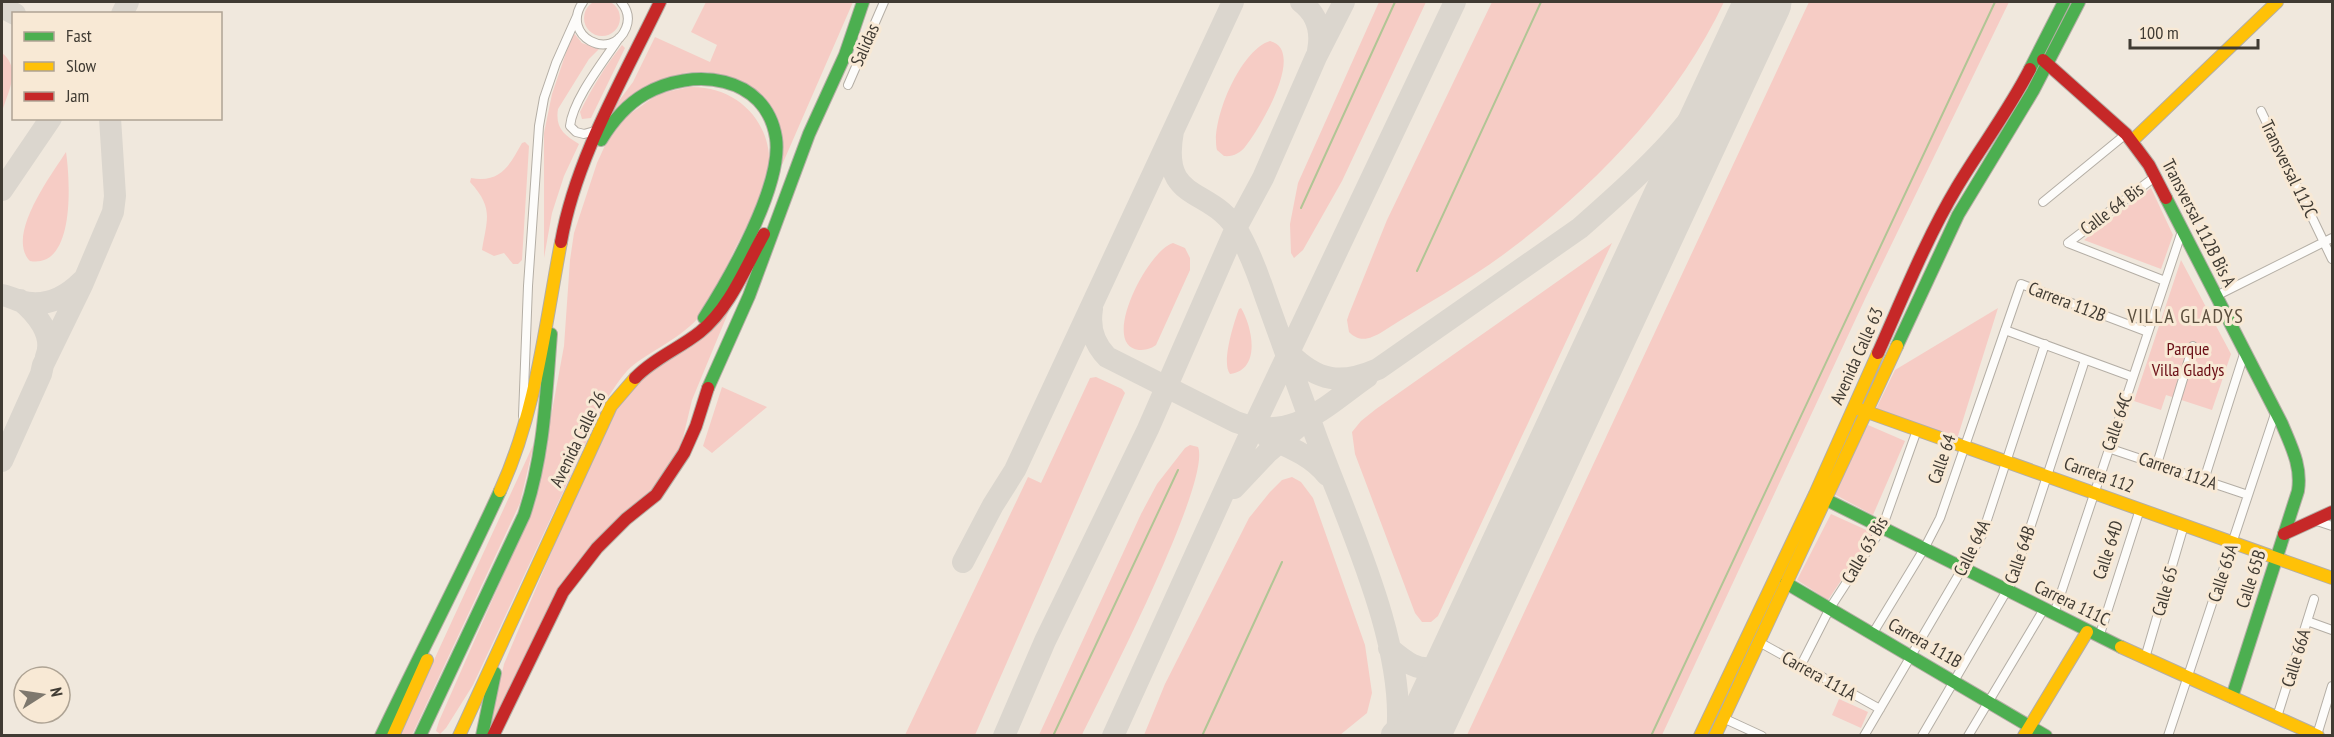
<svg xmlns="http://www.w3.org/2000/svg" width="2334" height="737" font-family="'PT Sans Narrow',sans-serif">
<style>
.green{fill:#f6ccc5}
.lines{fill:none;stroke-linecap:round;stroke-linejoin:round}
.stream{stroke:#b1c595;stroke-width:2}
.taxiway{stroke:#dbd6ce;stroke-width:22}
.runway{stroke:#dbd6ce;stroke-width:57}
.street-casing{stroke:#b4aea5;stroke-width:10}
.fast-casing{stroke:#b4aea5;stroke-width:14}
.slow-casing{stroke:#b4aea5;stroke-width:14}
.jam-casing{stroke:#b4aea5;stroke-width:14}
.street{stroke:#fdfcfa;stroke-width:8}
.fast{stroke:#4caf50;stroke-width:12}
.slow{stroke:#ffc107;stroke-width:12}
.jam{stroke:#c62828;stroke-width:12}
.labels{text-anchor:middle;stroke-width:6;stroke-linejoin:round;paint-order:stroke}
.street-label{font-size:18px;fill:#403b33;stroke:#f8e9d5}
.park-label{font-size:18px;fill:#6a0e15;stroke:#f8e9d5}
.neighbourhood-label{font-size:20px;letter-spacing:1.5px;fill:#5b4f3e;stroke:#f8e9d5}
</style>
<rect width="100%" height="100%" fill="#f0e8dd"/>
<path class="green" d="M584 18a18 18 0 1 1 36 0a18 18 0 1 1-36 0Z
M706,2H853L782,165L772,113L708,72H697L684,73L606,118L633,82L655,37L710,62L717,45L691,32Z
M1379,2H1426L1342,181L1303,250L1294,258L1291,253L1290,224L1298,183Z
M1492,2H1724C1678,99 1601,180 1516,245C1474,278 1427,303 1382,332C1370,339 1360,343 1349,332L1347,320L1349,314L1387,220Z
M1809,2H2009L1865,299L1662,735H1467Z
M573,32L582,43L599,49L589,59L558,109C555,128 564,135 579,144L564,176L552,213L544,258V133L552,94Z
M1270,41C1307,50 1259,130 1245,147C1240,153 1233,157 1224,156L1217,150C1210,122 1240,50 1270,41Z
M622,45L625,48L591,118L582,119L580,112C592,88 605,66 622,45Z
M2,53C22,69 8,91 2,112Z
M689,87C743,85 781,132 766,185C759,206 742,234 732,255C724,272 717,293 706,308C687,336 656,347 631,367C621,376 614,389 606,400L473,685L446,728L440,734L436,731L439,721L535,503L564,346L570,260L574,233L597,163L607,141L623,119L658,94Z
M525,142L529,146L522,260L518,264H513L504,253L494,256L482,250C487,219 494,208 470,182L471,178C501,183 509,166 522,143Z
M66,152C70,179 76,269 30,261C5,236 52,174 66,152Z
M2151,188L2173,235L2161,269L2084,240Z
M1173,243L1185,248L1190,258V270L1156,345C1151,349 1145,350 1139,350C1099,346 1147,251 1173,243Z
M1612,243L1438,616L1431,622H1422L1415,613L1355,454L1352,432L1361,421L1376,409Z
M2181,260L2231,354L2212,410L2166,395L2161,410L2134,401Z
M731,306L692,400L682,442L668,473L557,592L488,732L504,664L556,541L622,398L628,390Z
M1241,308C1252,326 1262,370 1230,374C1221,363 1234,322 1239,309Z
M1998,308L1957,439L1876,409L1895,370Z
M1096,377L1122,389L1125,393L975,735H905L1028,477L1041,483L1090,378Z
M722,387L767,407L712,453L703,446Z
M1868,425L1905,441L1873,515L1834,494Z
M534,443L520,503L412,735L399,736Z
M1190,445L1198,447C1212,481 1103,692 1082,735H1039L1141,514L1157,484L1185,448Z
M1292,477L1301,482L1313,498L1365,645L1372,693L1367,713L1340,735H1144L1165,684L1249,518L1270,492L1282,480Z
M1831,514L1873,533L1828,600L1797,580Z
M1839,699L1868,712L1861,728L1832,715Z"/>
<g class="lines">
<path class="stream" d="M1301,208L1395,2
M1417,271L1541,2
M1053,736L1178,470
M1202,736L1282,562
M1651,736L1995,2"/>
<path class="taxiway" d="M1301,2C1317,14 1322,31 1318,51
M2,7L15,14
M122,14L128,2
M1173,131C1159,207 1214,184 1240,235C1251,255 1259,277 1266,298C1282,342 1298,387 1314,431C1345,518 1407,643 1397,736
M2,190L51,118
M2,295C8,296 14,299 20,301C44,308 65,298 82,281
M20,300C36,313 55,335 46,357
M1092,309C1089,327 1094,344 1107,357L1236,422C1293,443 1324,407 1367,377
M1289,353C1318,382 1341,385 1378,369L1580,228C1614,198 1657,160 1686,124C1713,89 1735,49 1758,11
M1267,437C1289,447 1312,456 1327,475
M2,461L41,374L43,365L82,285L113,212L115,196L110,118
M1234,488L1268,452L1299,426
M963,562L993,505L1015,470L1233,2
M1389,648C1403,660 1419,674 1439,666C1445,664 1450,660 1457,658
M1392,734L1452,668
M1004,736L1045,641L1148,429L1236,228L1263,178L1316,57L1344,2
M1113,736L1253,428L1455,2"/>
<path class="runway" d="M1421,736L1763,2"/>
<g class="street-casing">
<path id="street" d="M583,2C559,36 612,63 626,28C630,18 627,9 621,2
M848,85L884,2
M2261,111L2332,259
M598,130L584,134L576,132L570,126C573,99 604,61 619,38
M2043,202L2126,134
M2068,243L2156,176
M2068,243L2165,281
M2216,296L2332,238
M2005,330L2133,377
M523,416L528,286L539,126L544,98L556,63L577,16
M2108,448L2248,495
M2157,464L2193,346
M2204,480L2245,351
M2314,520L2332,526
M2054,614L2182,231
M2307,621L2332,630
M1873,633L1924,549L1940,518L2021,284L2148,332
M2099,637L2140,509
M1759,642L1880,709
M2145,658L2184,525
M1801,665L1830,608L1882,528L1917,430
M2277,717L2314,599
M1723,718L1762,736
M2317,735L2332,686
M1864,736L1982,535L2045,344
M1922,736L2013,580L2085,360
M1968,736L2044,609
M2168,736L2276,411"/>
</g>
<g class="fast-casing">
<path id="fast" d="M2030,69L2064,2
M601,140C612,122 626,105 645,94C692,67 766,74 776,138C783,185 729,279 704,318
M2166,198L2282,424C2291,446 2302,466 2298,491L2232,697
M1897,346L1958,215L2033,91L2079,2
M708,388L749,296L809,134L845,55L863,2
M1819,496L2121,647
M1786,583L2046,736
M381,736C420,654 462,574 500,491
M420,736L524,515C544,456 546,396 551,334
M482,736L495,673"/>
</g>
<g class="slow-casing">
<path id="slow" d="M2132,141L2277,2
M1859,409L2332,578
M500,491C536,413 545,326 561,242
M2121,647L2318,736
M393,736L427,660
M459,736L611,406L635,378
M1700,736L1815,494L1878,353
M1715,736L1897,346
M2024,736L2087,632"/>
</g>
<g class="jam-casing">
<path id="jam" d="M2043,60L2126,134L2149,165L2166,198
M561,242C576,157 623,79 660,2
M1878,353C1903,297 1926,239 1957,187C1981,147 2009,110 2030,69
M635,378C653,359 680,348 700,332C730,308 746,266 764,234
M2284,534L2332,512
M493,736L563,592L597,548L626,519L656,495L684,453L696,426L708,388"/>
</g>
<use href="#street" class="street"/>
<use href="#fast" class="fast"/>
<use href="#slow" class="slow"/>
<use href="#jam" class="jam"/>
</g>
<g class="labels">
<g class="street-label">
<text transform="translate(865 45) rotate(-66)" y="6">Salidas</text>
<text transform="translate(2289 169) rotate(64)" y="6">Transversal 112C</text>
<text transform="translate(2112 209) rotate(-37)" y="6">Calle 64 Bis</text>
<text transform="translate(2199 223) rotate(63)" y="6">Transversal 112B Bis A</text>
<text transform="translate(2067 302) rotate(21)" y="6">Carrera 112B</text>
<text transform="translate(1857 356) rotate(-66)" y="6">Avenida Calle 63</text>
<text transform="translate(2117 422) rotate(-71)" y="6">Calle 64C</text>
<text transform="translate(578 439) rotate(-64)" y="6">Avenida Calle 26</text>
<text transform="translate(1942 459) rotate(-71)" y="6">Calle 64</text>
<text transform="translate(2178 471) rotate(19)" y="6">Carrera 112A</text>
<text transform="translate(2099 475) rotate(20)" y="6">Carrera 112</text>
<text transform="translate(1972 548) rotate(-64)" y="6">Calle 64A</text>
<text transform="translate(1865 550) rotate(-60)" y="6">Calle 63 Bis</text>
<text transform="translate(2108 550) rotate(-72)" y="6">Calle 64D</text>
<text transform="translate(2020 555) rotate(-71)" y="6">Calle 64B</text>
<text transform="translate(2223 573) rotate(-72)" y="6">Calle 65A</text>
<text transform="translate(2251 579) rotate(-72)" y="6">Calle 65B</text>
<text transform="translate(2165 591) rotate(-74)" y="6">Calle 65</text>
<text transform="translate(2072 603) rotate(26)" y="6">Carrera 111C</text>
<text transform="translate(1925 643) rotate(30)" y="6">Carrera 111B</text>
<text transform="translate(2296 658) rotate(-73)" y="6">Calle 66A</text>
<text transform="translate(1819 676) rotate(29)" y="6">Carrera 111A</text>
</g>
<g class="park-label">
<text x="2188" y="355">Parque<tspan x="2188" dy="21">Villa Gladys</tspan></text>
</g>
<g class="neighbourhood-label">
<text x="2186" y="323">VILLA GLADYS</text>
</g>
</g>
<rect width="2334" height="737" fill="none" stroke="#403b33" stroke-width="6"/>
<rect x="12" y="12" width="210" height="108" fill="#f8e9d5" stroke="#aea394" stroke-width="1.5"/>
<rect x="24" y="32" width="30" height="9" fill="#4caf50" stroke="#aea394" stroke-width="1.5"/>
<text x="66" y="42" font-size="18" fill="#403b33">Fast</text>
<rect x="24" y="62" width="30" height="9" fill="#ffc107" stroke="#aea394" stroke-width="1.5"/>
<text x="66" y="72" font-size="18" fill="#403b33">Slow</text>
<rect x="24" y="92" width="30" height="9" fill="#c62828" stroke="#aea394" stroke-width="1.5"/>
<text x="66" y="102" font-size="18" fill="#403b33">Jam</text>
<g transform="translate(42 695) rotate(78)"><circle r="28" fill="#f8e9d5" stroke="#aea394" stroke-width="1.5"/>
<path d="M0-4.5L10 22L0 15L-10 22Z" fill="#7e786e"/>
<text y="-9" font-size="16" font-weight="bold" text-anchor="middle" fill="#403b33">N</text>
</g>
<path d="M2130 39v9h128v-9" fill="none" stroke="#403b33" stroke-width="3"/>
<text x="2139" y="39" font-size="18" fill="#403b33" stroke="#f8e9d5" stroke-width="4.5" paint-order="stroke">100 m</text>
</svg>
